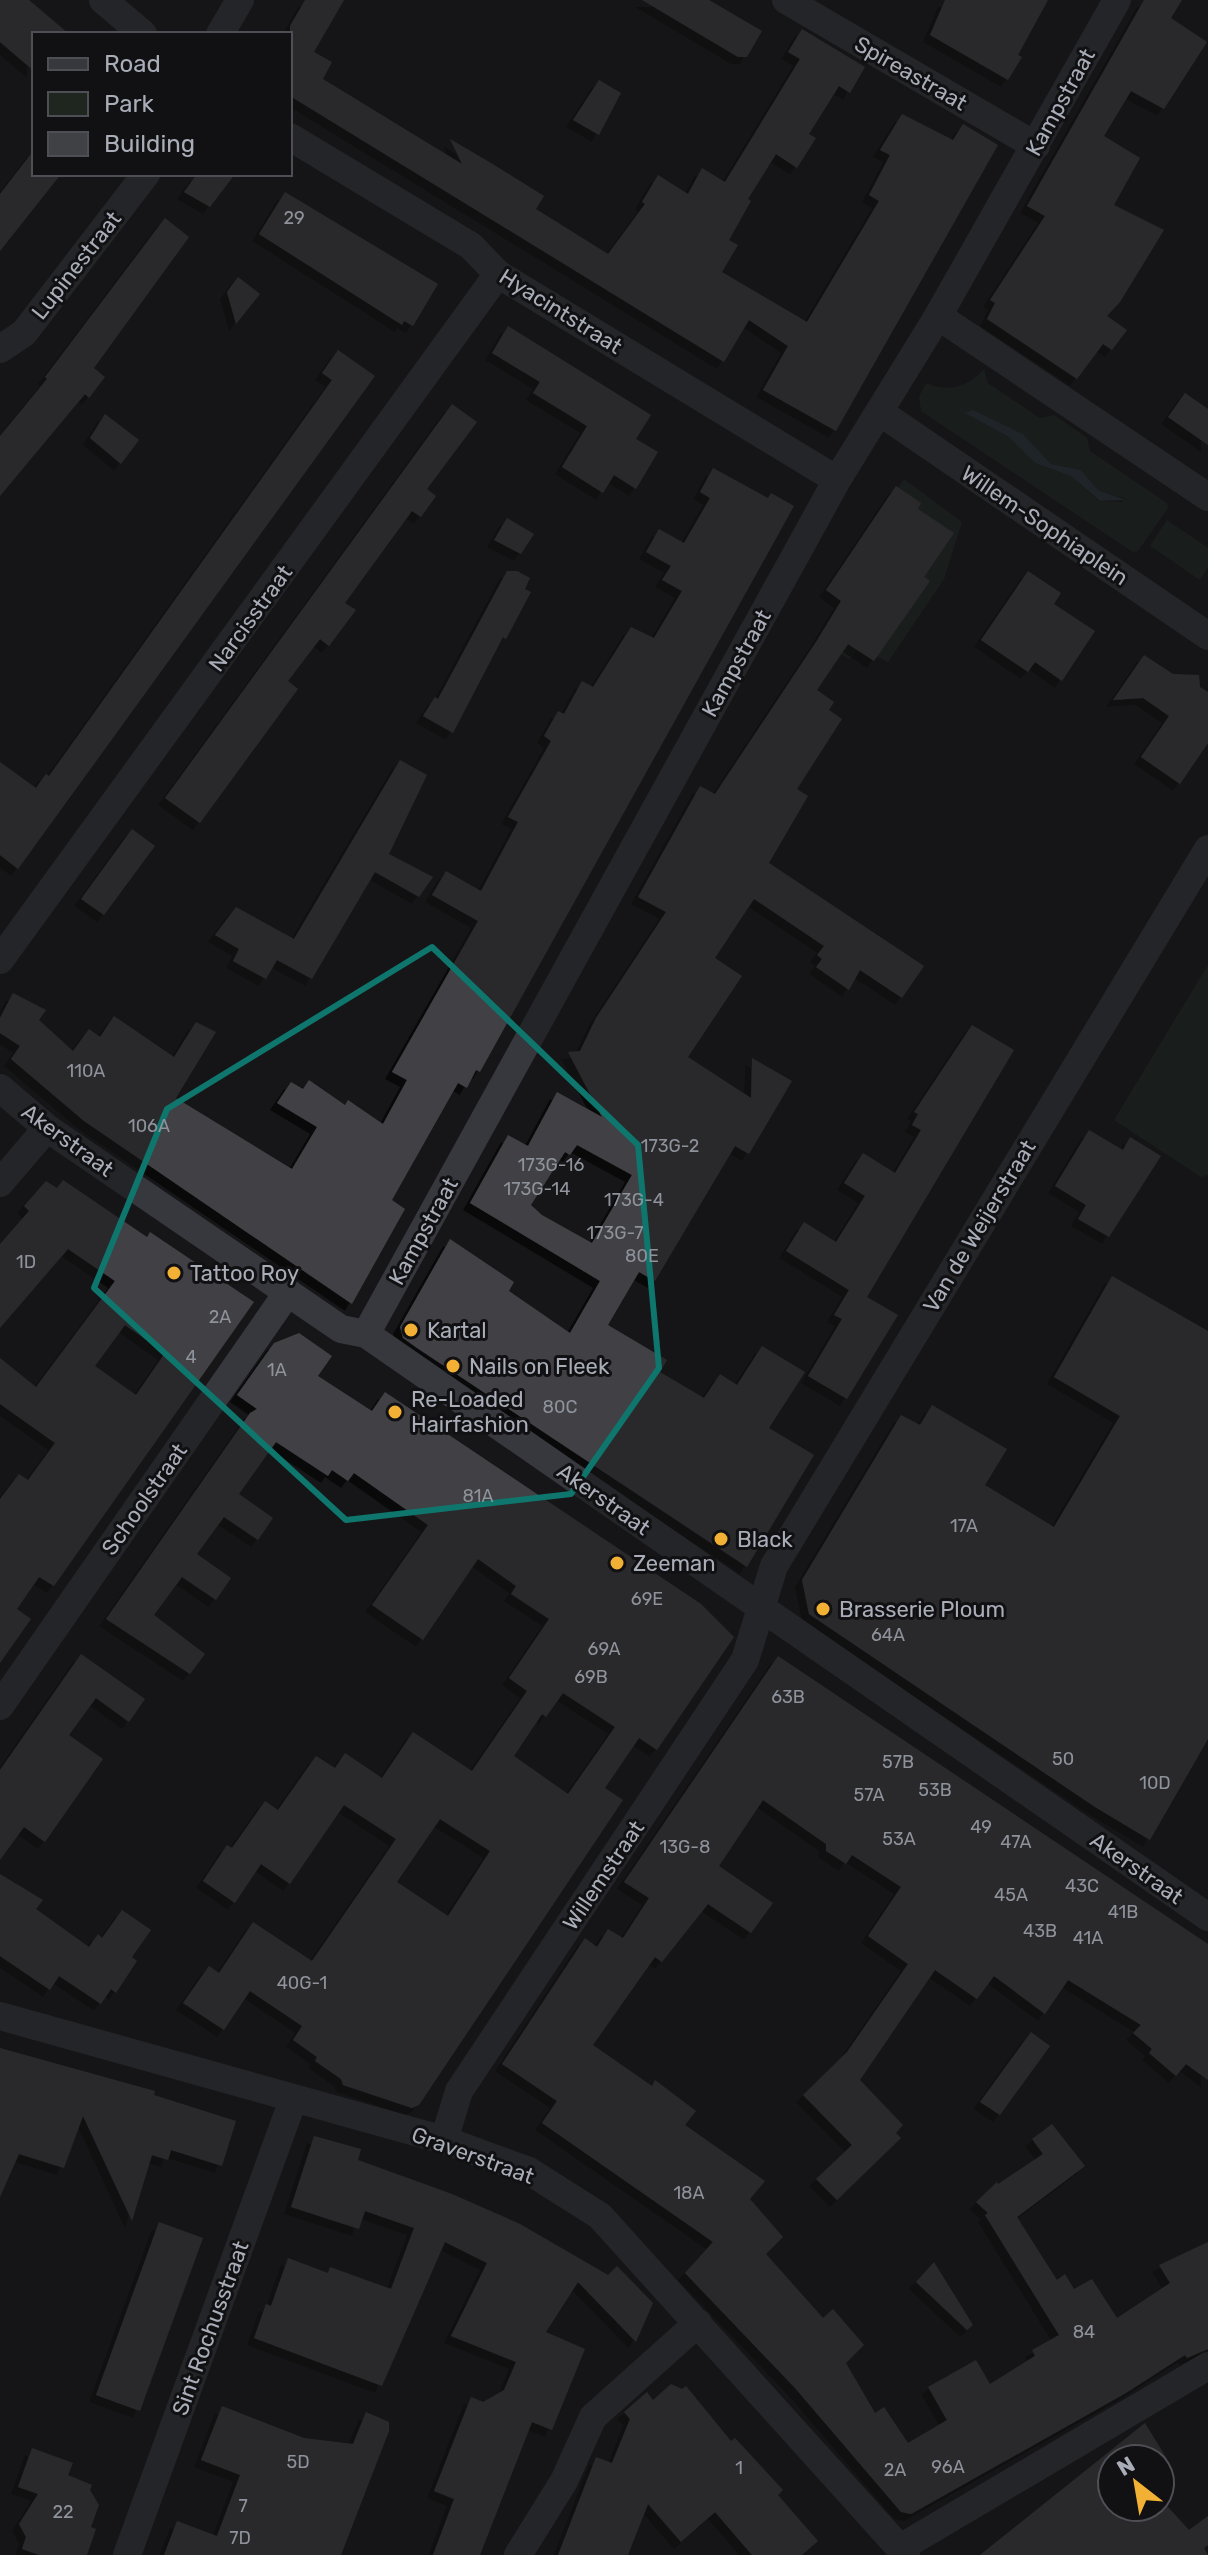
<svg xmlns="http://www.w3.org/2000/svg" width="1208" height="2555" font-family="Rubik,sans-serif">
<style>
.green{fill:#1e261f;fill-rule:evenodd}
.water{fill:#2c353c}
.building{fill:#404145;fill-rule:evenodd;filter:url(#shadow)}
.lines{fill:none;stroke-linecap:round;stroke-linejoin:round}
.minor{stroke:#37383d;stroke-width:28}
.marked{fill:none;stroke:#0f766e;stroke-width:6;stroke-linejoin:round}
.poi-dot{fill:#f2b134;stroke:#111113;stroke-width:3}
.labels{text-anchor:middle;stroke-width:6;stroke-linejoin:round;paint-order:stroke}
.number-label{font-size:18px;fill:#8e929b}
.street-label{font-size:22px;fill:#a8adb8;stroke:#111113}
.poi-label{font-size:22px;fill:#a8adb8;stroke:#111113;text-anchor:start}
</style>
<defs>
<filter id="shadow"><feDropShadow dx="-7" dy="7" stdDeviation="0" flood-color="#0009"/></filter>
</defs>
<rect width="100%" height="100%" fill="#161618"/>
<path class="green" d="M984,369L988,383L1040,418L1054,415L1087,438L1090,451L1167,503L1168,508L1138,551L1133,552L921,411L919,397L926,383C948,393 968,387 984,369ZM973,410L1023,434L1051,464L1081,470L1098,490L1126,499L1121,502L1099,501L1071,476L1035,463L1009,437L966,413Z
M904,479L962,522L944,579L888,662L859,647L850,659L820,641L848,598L834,586Z
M1167,520L1208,548V567L1200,580L1150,546Z
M1208,965V1175L1201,1177L1114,1120Z"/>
<path class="water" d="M973,410L1023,434L1051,464L1081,470L1098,490L1126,500L1100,501L1071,476L1035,463L1009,437L965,413Z"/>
<path class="building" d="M0,0H29L69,34H34V71L0,42Z
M305,0H344L314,52L332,62L323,79L462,164L450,139L491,163L544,196L536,209L608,254L645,204L642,202L658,175L688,194L702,168L725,182L800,59L788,52L802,29L865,67L850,93L839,86L809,134L816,138L797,168L776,154L748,199L751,201L729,240L738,245L722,272L807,322L879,201L869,195L890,155L880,150L902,114L953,140L963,124L998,145L836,431L763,390L788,346L749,320L724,362L290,96V26Z
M642,0H709L762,31L747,57H738Z
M945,0H1048L1018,55L1022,57L1008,80L930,35Z
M1144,0H1182L1171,18L1207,42L1164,109L1131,91L1104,136L1140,158L1114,205L1164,230L1120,302L1107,316L1127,330L1112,350L1103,344L1077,379L987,319L995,303L990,300L1045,216L1027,206Z
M599,80L621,93L599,135L573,120Z
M34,150V174H61L0,251V194Z
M197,174H235L210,207L184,192Z
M285,192L438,284L413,326L404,321L402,325L259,234Z
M165,218L189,237L94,368L105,377L89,398L85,394L0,496V436L47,379L45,377Z
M238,277L260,294L236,324L227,292Z
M508,326L651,415L636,439L658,452L636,489L614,475L603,493L562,467L587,426L533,393L540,382L492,353Z
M338,350L375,376L18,869L0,855V762L36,788L46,774L49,776L332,380L322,373Z
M1185,393L1208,409V445L1168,417Z
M452,404L477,422L427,489L436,496L421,517L412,511L345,603L356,610L329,646L320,639L288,681L298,689L200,823L165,798Z
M105,414L139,440L121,464L90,438Z
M713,468L768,498L771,493L794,506L480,1072L476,1070L467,1088L458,1083L392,1200L405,1209L352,1304L84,1121L11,1059L20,1046L0,1033V1018L13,993L46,1010L39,1020L73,1051L89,1029L100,1037L114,1016L174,1057L196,1022L216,1032L176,1098L292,1169L317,1127L277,1103L291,1082L303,1089L309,1080L345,1105L348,1100L383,1124L407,1080L392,1072L478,921L432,895L446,871L481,891L518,822L508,817L551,741L544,736L558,711L564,714L582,681L593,687L631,627L654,638L682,591L662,580L671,566L646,552L659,529L684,543L710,498L700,492Z
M896,486L921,503L918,509L954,533L924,577L930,581L874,661L848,644L817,690L834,702L829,710L842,719L797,789L808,796L769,863L924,966L902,998L860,970L849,990L816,967L822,959L817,955L824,946L754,899L715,958L742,976L688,1057L751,1098L752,1058L792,1081L749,1154L735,1146L655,1281L639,1272L608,1325L667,1360L660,1372L704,1398L720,1374L737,1385L762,1346L805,1372L769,1428L814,1455L747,1567L417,1348L403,1338L400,1327L450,1239L514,1282L509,1291L570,1333L600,1281L470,1203L508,1135L528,1146L557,1092L602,1117L568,1052L580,1051L596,1018L666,912L638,897L700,786L715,794L816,642L841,601L826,590ZM577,1145L632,1175L592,1243L542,1215L531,1205L565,1152L570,1155Z
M507,518L534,534L521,554L494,540Z
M507,571H517L530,578L525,589L531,592L506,639L503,637L453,733L423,716L435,697L438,699Z
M1028,571L1061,593L1054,604L1095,631L1062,681L1035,662L1028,672L981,640Z
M1144,655L1173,674L1199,675L1200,687L1208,692V743L1180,784L1141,757L1169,716L1143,698L1113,700Z
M400,760L427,775L389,854L433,877L419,897L375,872L312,979L277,960L266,979L233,961L239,949L215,935L236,907L294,939Z
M132,829L155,846L104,915L81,899Z
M972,1025L1014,1050L867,1297L898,1315L847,1399L808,1376L842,1319L834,1315L849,1290L786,1251L804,1222L836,1242L865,1196L844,1183L863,1153L895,1173L921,1130L912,1125L918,1114L914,1112Z
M1089,1130L1123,1150L1130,1137L1161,1156L1109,1237L1078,1219L1086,1205L1055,1186Z
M63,1180L147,1237L150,1232L254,1302L54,1586L39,1577L17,1609L31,1619L0,1663V1499L19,1474L28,1480L55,1443L0,1404V1358L36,1387L115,1281L68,1249L0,1328V1244L29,1211L24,1206L46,1181L57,1188ZM125,1325L165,1353L136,1395L95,1366Z
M1112,1276L1208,1331V1739L1150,1840L1095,1807L809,1614L802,1580L901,1415L920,1425L932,1405L1007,1449L985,1485L1054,1527L1120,1416L1054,1377Z
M299,1333L332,1356L318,1376L372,1411L385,1392L701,1604L734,1637L657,1750L639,1738L605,1788L623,1800L419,2105L412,2108L343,2085L341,2079L315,2061L317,2057L293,2040L302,2026L250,1991L224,2030L183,2003L209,1966L219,1973L253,1922L312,1961L396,1839L344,1805L290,1884L261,1864L235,1903L203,1881L227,1845L232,1848L265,1801L278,1810L316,1756L335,1768L345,1753L382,1778L413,1732L472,1771L527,1691L509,1678L549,1619L511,1594L516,1586L478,1559L423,1640L372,1605L428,1525L354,1473L348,1481L332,1470L328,1476L276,1442L239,1494L273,1518L258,1540L224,1517L197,1554L231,1578L216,1600L182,1577L154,1615L205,1654L190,1674L106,1619L250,1413L257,1409L237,1395L274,1343ZM563,1693L615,1727L568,1794L514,1756L542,1714L546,1717ZM440,1819L490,1851L448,1916L397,1882Z
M81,1654L145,1699L129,1722L96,1698L69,1735L103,1759L45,1842L24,1827L0,1860V1770Z
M778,1656L1208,1944V2080L1186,2064L1176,2076L1149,2053L1152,2049L1133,2033L1141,2025L1068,1980L1045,2014L994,1976L977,1999L935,1970L860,2080L903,2125L896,2133L901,2138L837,2200L816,2179L852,2145L803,2095L847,2052L908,1964L868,1936L901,1887L852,1855L846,1864L834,1856L826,1851V1844L763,1800L719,1866L773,1903L751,1933L708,1904L662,1962L655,1957L593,2045L652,2086L655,2080L696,2111L685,2125L765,2181L750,2199L783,2237L766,2254L823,2318L833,2309L864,2345L846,2363L875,2413L884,2407L908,2443L947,2420L928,2387L976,2360L990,2384L1035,2356L1032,2350L1059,2335L985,2215L988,2213L976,2202L997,2182L998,2184L1043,2154L1032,2139L1052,2124L1085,2166L1017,2217L1057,2280L1065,2274L1074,2289L1092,2279L1117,2318L1170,2283L1159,2265L1208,2242V2349L1187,2358L1185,2355L1126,2393L911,2514L901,2512L795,2388L685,2273L713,2242L542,2123L557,2101L502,2064L585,1938L597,1947L608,1929L623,1938L649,1898L624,1882Z
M0,1874L43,1900L36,1909L89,1947L98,1934L102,1938L122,1910L151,1930L132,1957L137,1961L116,1993L111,1989L101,2004L59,1976L50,1990L0,1956Z
M1031,2032L1050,2046L1000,2115L980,2102Z
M0,2048L155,2091L154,2095L236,2121L222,2166L171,2150L168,2160L152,2155L132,2221L83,2116L64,2168L19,2154L0,2197Z
M314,2136L361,2149L358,2160L452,2194L520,2224L608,2275L617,2266L653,2303L636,2342L578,2282L546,2332L585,2349L552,2430L532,2422L480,2555H433L454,2499L434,2491L471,2397L483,2402L504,2390L516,2362L451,2336L487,2263L445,2242L382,2386L254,2338L266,2304L271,2306L288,2258L328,2273L330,2267L391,2289L414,2228L365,2211L359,2229L291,2207Z
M159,2222L203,2238L140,2411L96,2395Z
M934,2262L973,2325L967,2330L916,2282Z
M671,2384L682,2389L686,2386L731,2441L735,2438L783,2490L778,2495L818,2541L802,2555H752L715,2512L681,2542L648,2504L628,2555H558L596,2457L612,2463L630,2419L624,2412L647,2392L653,2400Z
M222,2406L304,2438L353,2444L366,2412L389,2422V2431L341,2555H164L177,2521L217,2536L240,2475L201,2460Z
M1145,2423L1167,2459H1112V2507H1168L1189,2530L1208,2516V2545L1204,2548L1208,2555H980Z
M32,2448L73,2463L68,2475L92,2485L90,2490L99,2505L91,2527L96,2529L87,2555H39L22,2549L26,2537L19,2524L38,2494L18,2487Z"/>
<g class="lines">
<path class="minor" d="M103,0L143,34
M786,0L1036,146
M220,34L240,0
M290,137L471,246L498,274L837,480
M938,316L1208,497
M0,349L24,333L146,174
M881,413L1208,636
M0,960L498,274
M0,1088L47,1128L341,1329L366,1334L1208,1917
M0,1183L47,1128
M366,1334L837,480L938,316L1117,0
M0,1706L288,1292
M0,2016L444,2140L529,2171L600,2216L906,2555
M444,2140L459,2091L745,1660L774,1566L1208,849
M900,2548L1208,2366
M127,2555L293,2100
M518,2555L564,2481L593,2417L698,2323"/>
</g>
<path d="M0 0H1208V2555H0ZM432,947L638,1145L659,1368L571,1494L346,1520L94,1288L167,1109Z" fill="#161618" fill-opacity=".55" fill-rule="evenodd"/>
<path class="marked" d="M432,947L638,1145L659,1368L571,1494L346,1520L94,1288L167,1109Z"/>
<g class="poi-dot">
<circle cx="174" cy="1273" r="8"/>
<circle cx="411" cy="1330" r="8"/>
<circle cx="453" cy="1366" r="8"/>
<circle cx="395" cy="1412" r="8"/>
<circle cx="721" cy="1539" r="8"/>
<circle cx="617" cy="1563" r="8"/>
<circle cx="823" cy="1609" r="8"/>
</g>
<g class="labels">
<g class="number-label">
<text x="294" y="224">29</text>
<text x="86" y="1077">110A</text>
<text x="149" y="1132">106A</text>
<text x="670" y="1152">173G-2</text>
<text x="551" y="1171">173G-16</text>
<text x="537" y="1195">173G-14</text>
<text x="634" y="1206">173G-4</text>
<text x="615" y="1239">173G-7</text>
<text x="642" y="1262">80E</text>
<text x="26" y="1268">1D</text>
<text x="220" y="1323">2A</text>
<text x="191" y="1363">4</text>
<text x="277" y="1376">1A</text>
<text x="560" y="1413">80C</text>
<text x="478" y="1502">81A</text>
<text x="964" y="1532">17A</text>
<text x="647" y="1605">69E</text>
<text x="888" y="1641">64A</text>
<text x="604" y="1655">69A</text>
<text x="591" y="1683">69B</text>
<text x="788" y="1703">63B</text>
<text x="1063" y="1765">50</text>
<text x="898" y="1768">57B</text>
<text x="1155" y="1789">10D</text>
<text x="935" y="1796">53B</text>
<text x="869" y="1801">57A</text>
<text x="981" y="1833">49</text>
<text x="899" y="1845">53A</text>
<text x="1016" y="1848">47A</text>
<text x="685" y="1853">13G-8</text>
<text x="1082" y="1892">43C</text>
<text x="1011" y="1901">45A</text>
<text x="1123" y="1918">41B</text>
<text x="1040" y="1937">43B</text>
<text x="1088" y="1944">41A</text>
<text x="302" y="1989">40G-1</text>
<text x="689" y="2199">18A</text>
<text x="1084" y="2338">84</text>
<text x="298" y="2468">5D</text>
<text x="948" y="2473">96A</text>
<text x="739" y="2474">1</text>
<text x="895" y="2476">2A</text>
<text x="243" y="2512">7</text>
<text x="63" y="2518">22</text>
<text x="240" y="2544">7D</text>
</g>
<g class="street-label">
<text transform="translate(911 73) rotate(30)" y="8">Spireastraat</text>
<text transform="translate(1060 102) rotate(-61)" y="8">Kampstraat</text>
<text transform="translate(76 265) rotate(-52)" y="8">Lupinestraat</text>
<text transform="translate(561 311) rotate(32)" y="8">Hyacintstraat</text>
<text transform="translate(1045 525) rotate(34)" y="8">Willem-Sophiaplein</text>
<text transform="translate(250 618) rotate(-54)" y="8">Narcisstraat</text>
<text transform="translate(736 663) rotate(-61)" y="8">Kampstraat</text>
<text transform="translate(68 1140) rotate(36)" y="8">Akerstraat</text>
<text transform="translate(979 1226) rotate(-59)" y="8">Van de Weijerstraat</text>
<text transform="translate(423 1231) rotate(-61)" y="8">Kampstraat</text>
<text transform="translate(144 1499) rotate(-55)" y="8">Schoolstraat</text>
<text transform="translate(604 1499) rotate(35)" y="8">Akerstraat</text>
<text transform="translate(1137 1868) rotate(35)" y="8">Akerstraat</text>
<text transform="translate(603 1875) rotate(-56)" y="8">Willemstraat</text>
<text transform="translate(473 2155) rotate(20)" y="8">Graverstraat</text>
<text transform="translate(210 2328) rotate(-70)" y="8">Sint Rochusstraat</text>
</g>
<g class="poi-label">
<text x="190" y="1281">Tattoo Roy</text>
<text x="427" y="1338">Kartal</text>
<text x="469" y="1374">Nails on Fleek</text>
<text x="411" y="1407">Re-Loaded<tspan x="411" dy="25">Hairfashion</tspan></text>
<text x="737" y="1547">Black</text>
<text x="633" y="1571">Zeeman</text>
<text x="839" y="1617">Brasserie Ploum</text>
</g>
</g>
<rect x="32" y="32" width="260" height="144" fill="#111113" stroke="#4d4f55" stroke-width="2"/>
<rect x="48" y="58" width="40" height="12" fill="#37383d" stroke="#4d4f55" stroke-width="2"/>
<text x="104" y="72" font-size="24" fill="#a8adb8">Road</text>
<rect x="48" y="92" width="40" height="24" fill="#1e261f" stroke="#4d4f55" stroke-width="2"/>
<text x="104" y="112" font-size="24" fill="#a8adb8">Park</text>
<rect x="48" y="132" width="40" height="24" fill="#404145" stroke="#4d4f55" stroke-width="2"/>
<text x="104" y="152" font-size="24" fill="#a8adb8">Building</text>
<g transform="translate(1136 2483) rotate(329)"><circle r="38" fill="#111113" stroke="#4d4f55" stroke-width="2"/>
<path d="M0-6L14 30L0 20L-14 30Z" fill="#f2b134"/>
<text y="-12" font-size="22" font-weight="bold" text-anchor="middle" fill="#a8adb8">N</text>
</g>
</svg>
